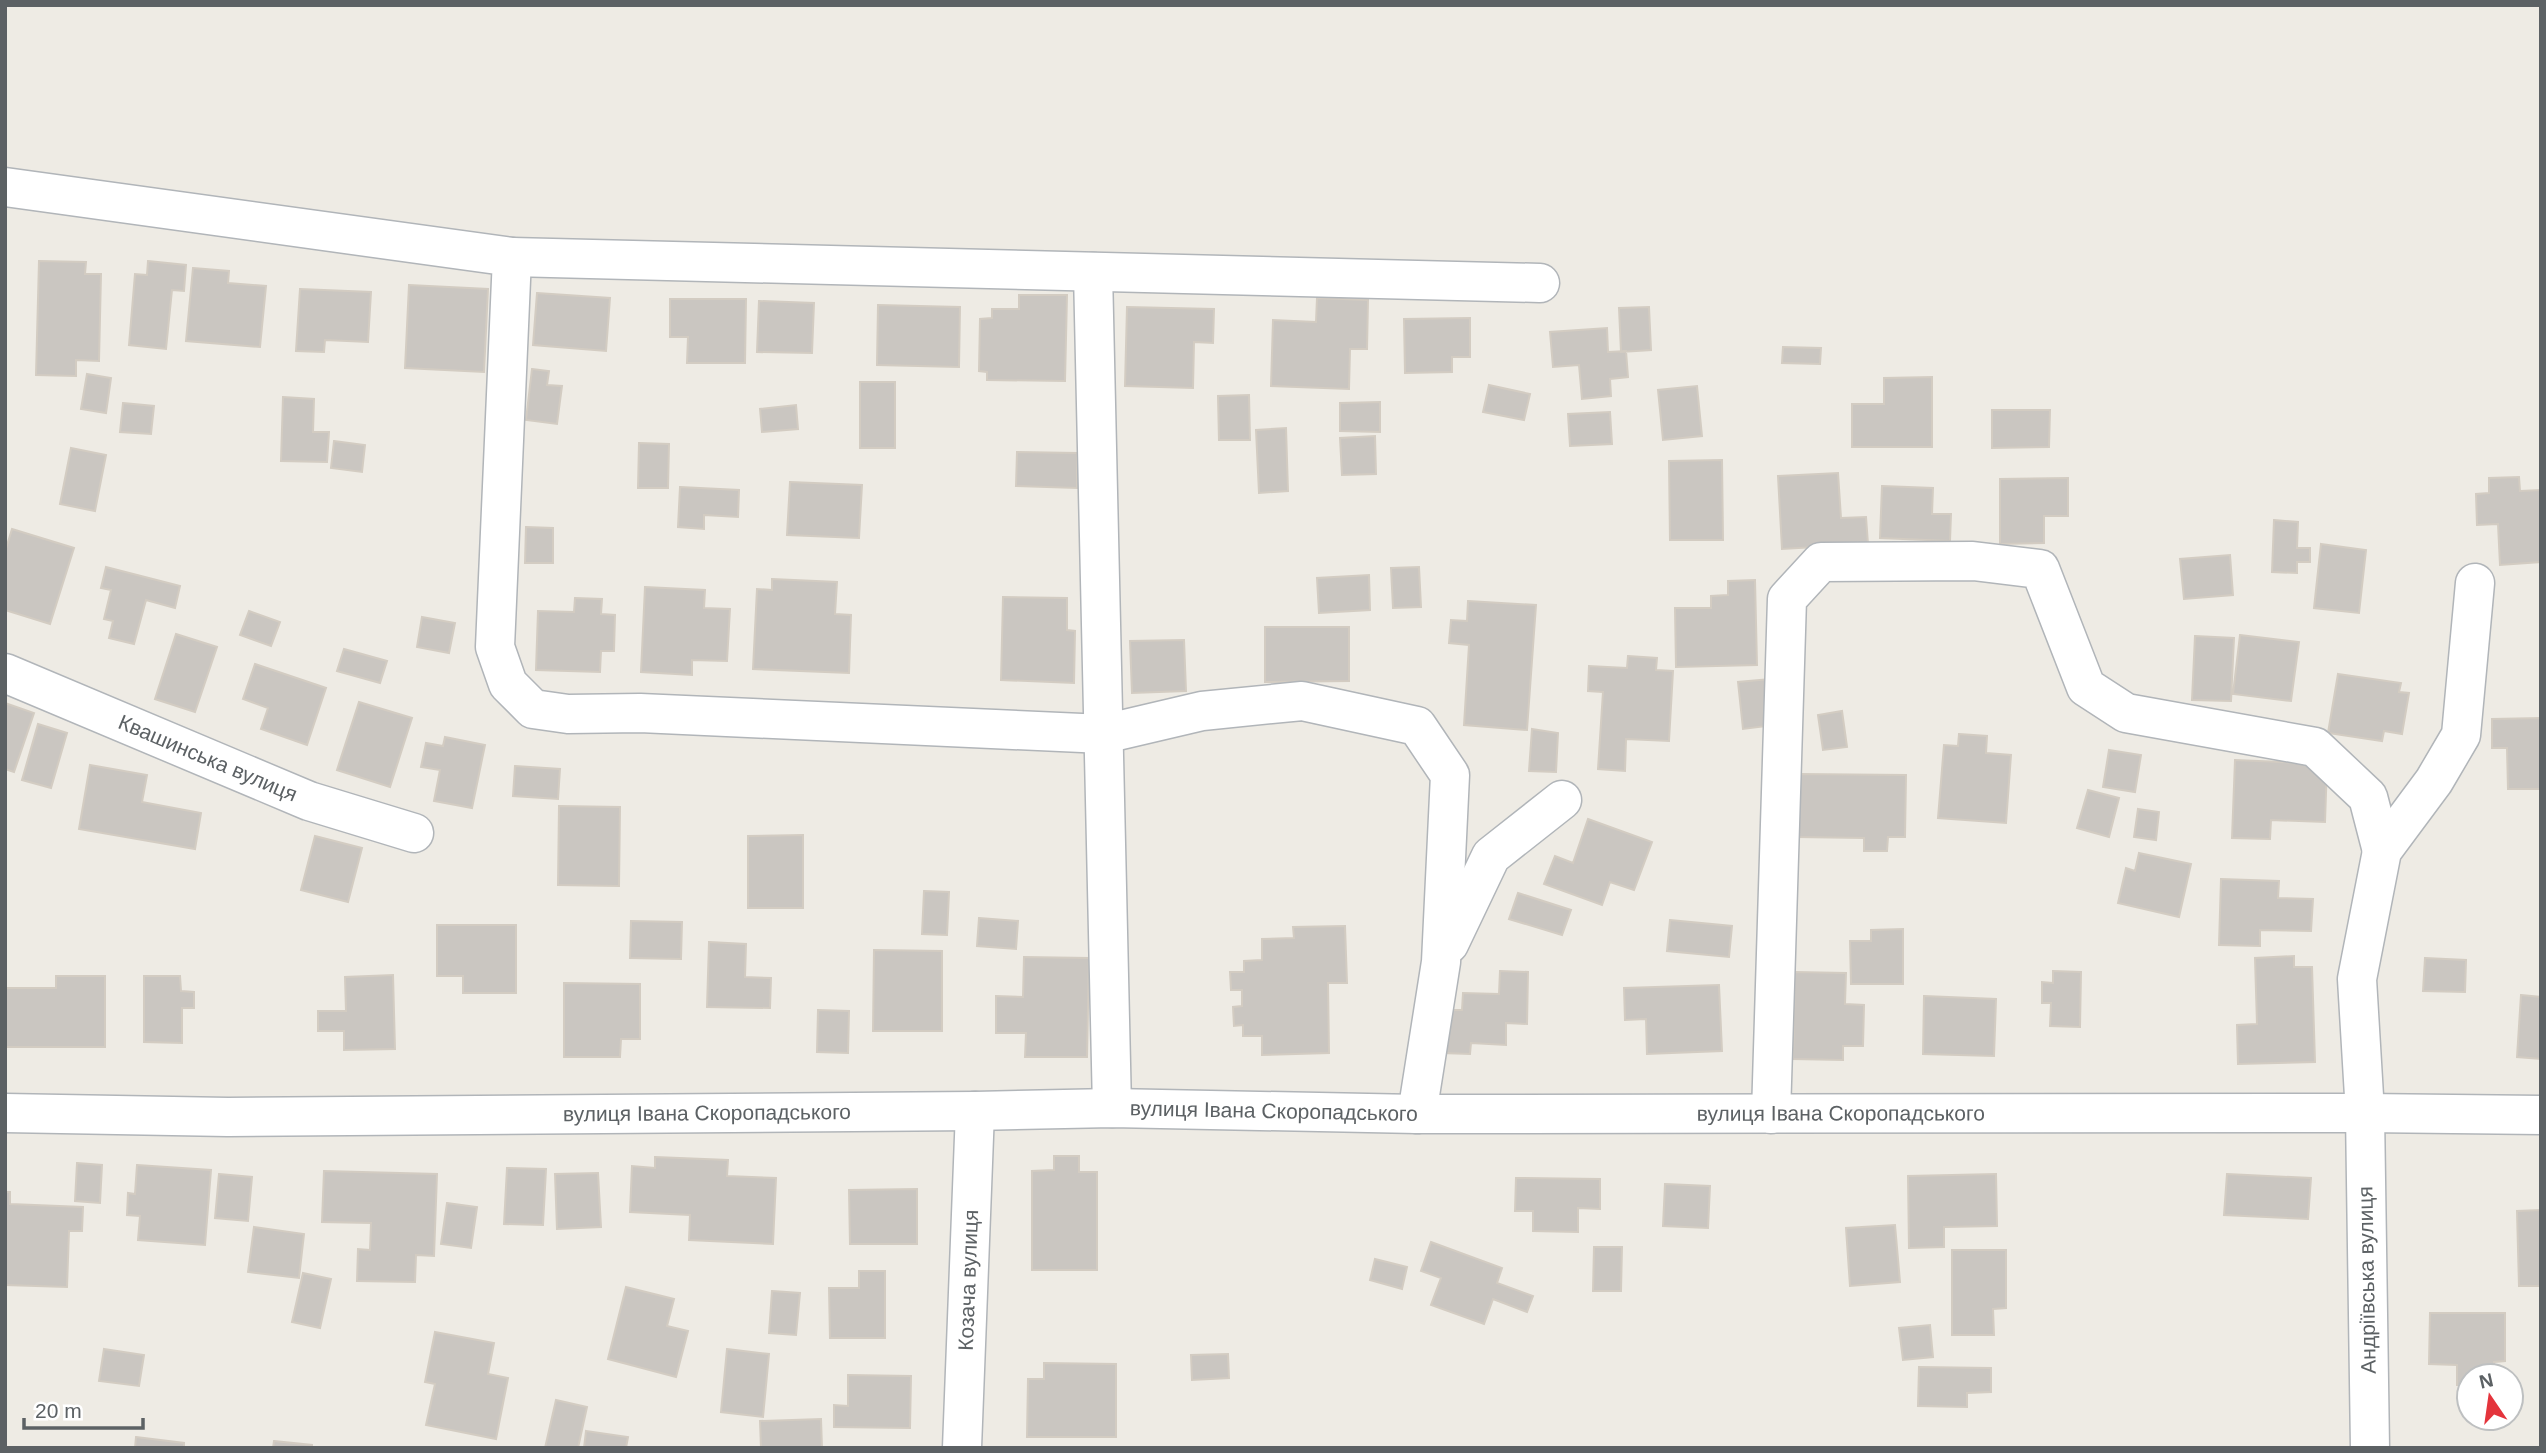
<svg xmlns="http://www.w3.org/2000/svg" width="2546" height="1453" font-family="Arial,sans-serif">
<style>
.building{fill:#cac6c1;stroke:#d3ccc2;stroke-width:2}
.lines{fill:none;stroke-linecap:round;stroke-linejoin:round}
.minor-casing{stroke:#b1b5b9;stroke-width:41}
.minor{stroke:#fff;stroke-width:38}
.labels{text-anchor:middle;stroke-width:5;stroke-linejoin:round;paint-order:stroke}
.street-label{font-size:21px;fill:#5c6164;stroke:#fff}
</style>
<rect width="100%" height="100%" fill="#eeebe4"/>
<path class="building" d="M39,261L86,262L85,274H101L99,361L76,360V376L36,375Z
M148,261L186,265L184,291L172,290L166,349L129,345L135,274L147,275Z
M193,268L229,271L228,283L266,286L260,347L186,341Z
M409,285L488,289L484,372L405,368Z
M300,289L371,292L368,342L325,340L324,352L296,351Z
M537,293L610,298L606,351L533,345Z
M1019,295H1067L1065,381L987,380V372L979,371L980,319L992,318V309H1019Z
M1317,298L1368,300L1367,349H1350L1349,389L1271,386L1273,320L1316,322Z
M670,299H746L745,363H687L688,337H670Z
M759,301L814,303L812,353L757,352Z
M878,305L960,307L959,367L877,365Z
M1127,307L1214,309L1213,343L1194,342L1193,388L1125,386Z
M1649,307L1651,350L1621,352L1619,308Z
M1470,318V357H1452V372L1405,373L1404,319Z
M1607,328L1608,352L1626,351L1628,377L1610,379L1611,396L1582,399L1579,365L1553,367L1550,332Z
M1783,347L1821,348L1820,364L1782,363Z
M532,369L549,371L547,385L562,386L557,424L526,420Z
M87,374L111,378L106,413L81,409Z
M1932,377V447H1852V404H1884V378Z
M860,382H895V448H860Z
M1489,385L1530,394L1524,420L1483,412Z
M1697,386L1702,436L1663,440L1658,390Z
M1249,395L1250,440H1219L1218,396Z
M283,397L314,399L313,432H329L327,462L281,461Z
M1380,402V432L1340,431V403Z
M123,403L154,406L151,434L120,432Z
M796,405L798,429L762,432L760,409Z
M1992,410H2050L2049,447L1992,448Z
M1610,412L1612,444L1570,446L1568,414Z
M1286,428L1288,491L1259,493L1256,430Z
M1375,436L1376,474L1342,475L1340,438Z
M334,441L365,445L362,472L331,468Z
M639,443L669,444L668,488H638Z
M71,448L106,455L95,511L60,504Z
M1017,452L1077,453V488L1016,486Z
M1722,460L1723,540H1670L1669,461Z
M1838,473L1841,518L1866,517L1868,544L1782,549L1778,476Z
M2519,477L2520,491L2541,490V562L2500,565L2498,524L2477,525L2476,494L2489,493V478Z
M2068,478V516H2044V543L2000,544V479Z
M790,482L862,485L859,538L787,535Z
M1882,486L1933,488L1932,514H1951L1950,541L1880,538Z
M680,487L739,490L738,517L704,515V529L678,527Z
M2274,520L2298,522L2297,548H2310V562H2297V573L2272,572Z
M526,527L553,528V563H525Z
M12,529L74,548L50,624L5,610V552Z
M2321,544L2366,550L2359,613L2314,608Z
M2230,555L2233,595L2184,599L2180,559Z
M106,567L180,586L175,608L146,600L134,644L109,638L113,621L104,619L111,590L101,588Z
M1419,567L1421,607L1393,608L1391,568Z
M1369,575L1370,610L1319,613L1317,578Z
M772,579L837,582L835,614L851,615L849,673L753,669L757,589L772,590Z
M1755,580L1757,665L1676,667L1675,608H1711V596L1728,595V581Z
M645,587L705,590L704,608L730,609L727,661L692,660V675L641,672Z
M1003,597L1067,598V630L1075,631L1074,683L1001,680Z
M575,598L602,599L601,614L615,615L614,651H601L600,672L536,670L538,611L574,612Z
M1468,601L1536,605L1527,730L1464,725L1469,645L1449,643L1451,620L1467,621Z
M249,611L280,622L271,646L240,635Z
M422,617L455,623L449,653L417,647Z
M1265,627H1349V681L1265,682Z
M176,634L217,647L195,712L155,699Z
M2240,635L2299,642L2291,701L2233,694Z
M2195,636L2234,638L2231,701L2192,700Z
M1184,640L1186,691L1132,693L1130,641Z
M344,649L387,661L380,683L337,671Z
M1628,656L1657,658L1656,670L1673,671L1669,741L1626,739L1625,771L1598,769L1603,692L1588,691L1589,666L1627,668Z
M255,664L326,688L307,745L261,729L268,708L243,699Z
M2338,674L2401,683L2399,692L2409,693L2402,734L2384,731L2382,741L2328,733Z
M1770,679L1775,725L1743,729L1738,682Z
M359,702L412,718L390,787L337,770Z
M5,703L34,713L14,772L5,769Z
M1842,711L1847,747L1823,750L1818,715Z
M2541,718V789H2508L2507,748H2492V719Z
M38,724L67,733L51,788L22,780Z
M1532,729L1558,733L1556,772L1529,771Z
M1959,734L1987,736L1986,753L2011,755L2006,823L1938,818L1944,745L1958,746Z
M445,737L485,745L472,808L434,801L440,770L421,767L426,743L443,746Z
M2109,750L2141,755L2135,792L2103,787Z
M2235,760L2327,764L2325,822L2271,820L2270,839L2232,838Z
M90,765L147,775L142,802L201,813L195,849L79,829Z
M515,766L560,769L558,799L513,796Z
M1798,774L1906,775L1905,837H1888L1887,851H1864V838L1797,837Z
M2088,790L2119,798L2109,837L2077,828Z
M559,806L620,807L619,886L558,885Z
M2138,809L2159,812L2156,840L2134,837Z
M1588,819L1652,842L1634,890L1610,882L1602,905L1544,884L1555,856L1573,863Z
M803,835V908H748V836Z
M315,836L362,848L348,902L301,890Z
M2139,853L2191,864L2179,917L2118,903L2126,868L2135,871Z
M2221,879L2279,881L2278,898L2313,899L2311,931L2260,930V946L2219,945Z
M924,891L949,892L947,935L922,934Z
M1518,893L1571,910L1562,935L1509,919Z
M979,918L1018,921L1016,949L977,946Z
M1670,920L1732,926L1729,957L1667,951Z
M631,921L682,922L681,959L630,958Z
M437,925H516V993H463V976H437Z
M1345,926L1347,983H1328L1329,1053L1262,1055V1036H1243V1025L1234,1026L1233,1007L1242,1006V990H1231L1230,972H1244V961L1262,960V939L1294,938L1293,927Z
M1903,929V984H1851L1850,941H1871V930Z
M709,942L746,944L745,977L771,978L770,1008L707,1007Z
M874,950L942,951V1031H873Z
M2294,956V967H2312L2315,1062L2238,1064L2237,1025L2257,1024L2255,958Z
M1024,957L1089,958L1087,1057H1025L1026,1033H996V996L1023,997Z
M2425,958L2466,960L2465,992L2423,991Z
M1500,971L1528,972L1527,1024L1506,1023V1045L1471,1043L1470,1054L1442,1053L1443,1010H1462L1463,993L1499,994Z
M2053,971L2081,972L2080,1027L2050,1026L2051,1003H2042V982L2053,983Z
M1795,972L1846,973L1845,1004L1864,1005L1863,1046H1843V1060L1793,1059Z
M393,975L395,1049L344,1050V1031H318V1011H346L345,977Z
M56,976H105V1047H5V988H56Z
M144,976H180L181,991L194,992V1008H182V1043L144,1042Z
M564,983L640,984V1039H621L620,1057H564Z
M1719,985L1722,1051L1647,1054L1646,1019L1625,1020L1624,988Z
M2521,995L2541,997V1059L2517,1057Z
M1924,996L1996,999L1994,1056L1923,1054Z
M818,1010L849,1011L848,1053L817,1052Z
M1054,1156H1079V1172H1097V1270H1032V1171L1054,1170Z
M655,1157L728,1160L727,1176L776,1178L773,1244L689,1240L690,1215L630,1212L632,1166L655,1168Z
M77,1163L102,1165L100,1203L75,1201Z
M137,1165L211,1170L205,1245L138,1240L140,1216L127,1215L128,1193L135,1194Z
M507,1168L546,1169L543,1225L504,1224Z
M324,1171L437,1174L434,1256L416,1255L415,1282L357,1281L358,1249L370,1250L371,1223L322,1222Z
M598,1173L601,1227L557,1229L555,1174Z
M219,1174L252,1177L248,1221L215,1218Z
M1996,1174L1997,1226L1944,1227V1247L1909,1248L1908,1176Z
M2227,1174L2311,1178L2308,1219L2224,1215Z
M1516,1178L1600,1179V1209L1578,1208V1232L1533,1231V1211H1515Z
M1665,1184L1710,1186L1708,1228L1663,1226Z
M917,1189V1244H850L849,1190Z
M5,1192H10V1204L83,1207L82,1231H69L67,1287L5,1285Z
M447,1203L477,1207L471,1248L441,1244Z
M2541,1210V1286H2519L2517,1211Z
M1895,1225L1900,1282L1850,1286L1846,1228Z
M254,1227L304,1234L299,1278L248,1272Z
M1431,1242L1502,1268L1497,1283L1533,1296L1527,1312L1493,1299L1484,1324L1431,1305L1441,1278L1421,1271Z
M1594,1247H1622L1621,1291H1593Z
M1952,1250H2006V1308L1993,1309L1994,1335H1952Z
M1375,1259L1407,1267L1402,1289L1370,1280Z
M859,1271H885V1338H830L829,1288H859Z
M303,1273L331,1279L320,1328L292,1322Z
M626,1287L674,1299L667,1326L688,1331L676,1377L608,1359Z
M772,1291L800,1293L796,1335L769,1333Z
M2430,1313H2505V1361L2494,1362V1376H2469V1385H2457V1365L2429,1364Z
M1930,1325L1933,1357L1903,1360L1899,1328Z
M435,1332L494,1343L488,1374L508,1378L496,1439L426,1425L435,1384L425,1382Z
M104,1349L144,1355L139,1386L99,1381Z
M727,1349L769,1354L763,1417L721,1412Z
M1228,1354L1229,1378L1192,1380L1191,1355Z
M1044,1363L1116,1364V1437H1027L1028,1379H1044Z
M1919,1367L1991,1368V1392L1967,1393V1407L1918,1406Z
M848,1375L911,1376L910,1428L834,1427V1405L848,1406Z
M556,1400L587,1407L578,1448H545Z
M821,1419L822,1448H761L760,1421Z
M586,1431L628,1437L626,1448H584Z
M136,1437L184,1443V1448H135Z
M274,1441L312,1445V1448H273Z"/>
<g class="lines">
<g class="minor-casing">
<g id="minor">
<path d="M5,187L512,257L495,647L508,684L533,709L568,714L640,713L1104,734L1202,711L1302,701L1417,726L1450,775L1441,962L1417,1114"/>
<path d="M512,257L1540,283"/>
<path d="M1093,272L1112,1108"/>
<path id="s1" d="M5,673L309,801L414,833"/>
<path d="M1449,944L1491,856L1562,800"/>
<path id="s2" d="M5,1113L228,1117L975,1111L1112,1108L1417,1114L2365,1113L2541,1115"/>
<path d="M1771,1114L1787,599L1821,562L1973,561L2040,569L2086,687L2126,713L2315,747L2368,797L2382,851"/>
<path id="s3" d="M962,1448L975,1111"/>
<path d="M2370,1448L2365,1113L2357,979L2382,851L2434,781L2461,735L2475,583"/>
</g>
</g>
<use href="#minor" class="minor"/>
</g>
<g class="labels">
<g class="street-label">
<text dy="7" stroke="none"><textPath href="#s1" startOffset="220">Квашинська вулиця</textPath></text>
<text dy="7" stroke="none"><textPath href="#s2" startOffset="1269">вулиця Івана Скоропадського</textPath></text>
<text dy="7" stroke="none"><textPath href="#s2" startOffset="702">вулиця Івана Скоропадського</textPath></text>
<text dy="7" stroke="none"><textPath href="#s2" startOffset="1836">вулиця Івана Скоропадського</textPath></text>
<text dy="7" stroke="none"><textPath href="#s3" startOffset="168">Козача вулиця</textPath></text>
<text transform="translate(2367 1280) rotate(-91)" y="7">Андріївська вулиця</text>
</g>
</g>
<rect width="2546" height="1453" fill="none" stroke="#5c6164" stroke-width="14"/>
<g transform="translate(2490 1397) rotate(347)"><circle r="33" fill="#ffffff" stroke="#bec0c1" stroke-width="2"/>
<path d="M0-5L12 26L0 18L-12 26Z" fill="#e4343c"/>
<text y="-10" font-size="19" font-weight="bold" text-anchor="middle" fill="#5c6164">N</text>
</g>
<path d="M24 1418v10h119v-10" fill="none" stroke="#5c6164" stroke-width="3.5"/>
<text x="35" y="1418" font-size="21" fill="#5c6164" stroke="#ffffff" stroke-width="5" paint-order="stroke">20 m</text>
</svg>
